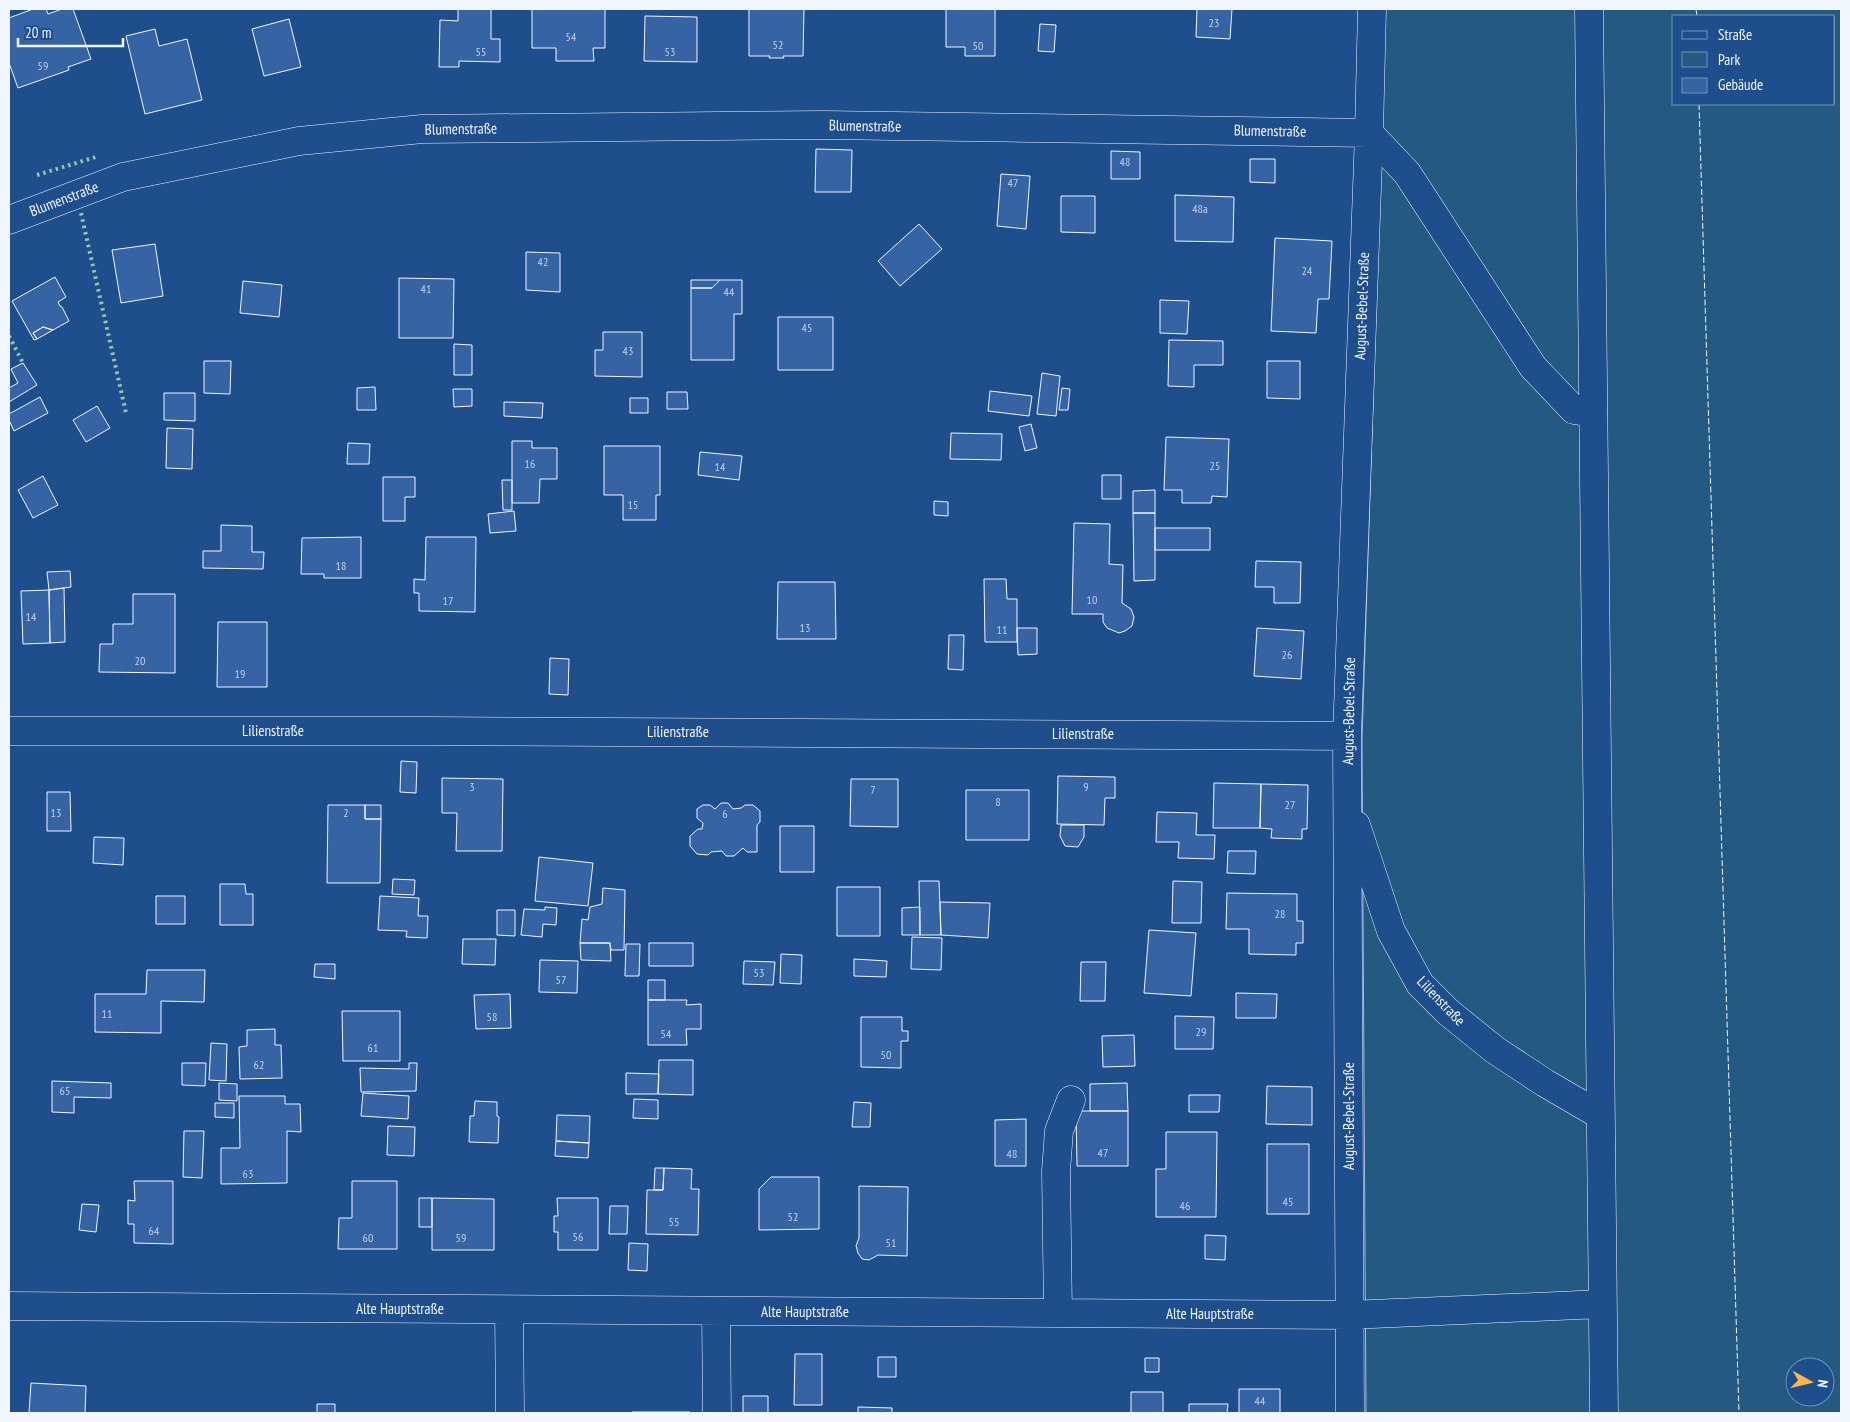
<svg xmlns="http://www.w3.org/2000/svg" width="1850" height="1422" font-family="'PT Sans Narrow',sans-serif">
<style>
.green{fill:#245a82;stroke:#a8bbd7;fill-rule:evenodd}
.building{fill:#3563a3;stroke:#f2f6ff}
.lines{fill:none;stroke-linecap:round;stroke-linejoin:round}
.minor-casing{stroke:#f2f6ff;stroke-width:29}
.minor{stroke:#1f4e8c;stroke-width:28}
.hedge{stroke:#97c8a6;stroke-width:4;stroke-dasharray:2.5 4;stroke-linecap:butt}
.fence{stroke:#f2f6ff;stroke-width:1;stroke-dasharray:6 2.5;stroke-linecap:butt}
.labels{text-anchor:middle;stroke-width:4;stroke-linejoin:round;paint-order:stroke}
.number-label{font-size:12px;fill:#c3d1e8}
.street-label{font-size:15px;fill:#f2f6ff;stroke:#1f4e8c}
</style>
<rect width="100%" height="100%" fill="#1f4e8c"/>
<path class="green" d="M1384,9H1841V1413H1366L1362,740L1382,127ZM1674,16H1834V104H1674ZM1795,1367H1825V1397H1795Z"/>
<path class="building" d="M33,9H46L48,14L62,9H73L91,59L68,67L69,70L18,88L9,63V18Z
M458,9H491V39H500V62L459,61V67H439L440,20L458,21Z
M532,9H605V48H593L594,61H556V48H532Z
M749,9H804L803,56H783L784,58H769L770,56H749Z
M946,9H995V56H965V47H946Z
M1197,9H1232L1230,39L1196,37Z
M645,16L697,17V62L644,61Z
M289,19L301,67L264,76L252,29Z
M1040,24L1056,25L1054,52L1038,51Z
M155,29L159,46L187,39L202,100L145,114L126,36Z
M816,149L852,150L851,192H815Z
M1111,151L1140,152V179H1111Z
M1250,159H1275V183L1250,182Z
M1001,174L1030,176L1026,229L997,226Z
M1175,195L1234,197L1233,242L1175,241Z
M1061,196H1095V233L1061,232Z
M919,224L942,249L900,286L878,261Z
M1275,238L1332,241L1329,299H1318L1316,333L1271,331Z
M155,244L163,296L121,303L112,250Z
M526,252L560,253V292L526,290Z
M55,277L66,297L58,302L60,306L62,307L69,321L53,330L43,327L33,333L37,339L34,340L12,301Z
M399,278L454,279L453,338H399Z
M691,280H720L712,288H691Z
M720,280H742V314H734V360H691V288H712Z
M243,281L282,285L279,317L240,313Z
M1160,300L1189,301L1187,334L1160,333Z
M778,317H833V370H778Z
M43,327L53,330L37,339L33,333Z
M603,332H642V377L595,376V350H603Z
M1169,340L1223,341V365H1194V387L1168,386Z
M454,344L472,345V375H454Z
M204,361H231L230,394L204,393Z
M1267,361H1300V399L1267,398Z
M23,363L37,385L9,402V388L18,383L11,369Z
M1042,373L1060,376L1056,416L1037,414Z
M375,387L376,410H357V388Z
M1062,388L1070,389L1068,410H1059Z
M453,389H472V406L454,407Z
M990,391L1032,396L1029,416L988,411Z
M667,392H687L688,409H667Z
M164,393H195V421L164,420Z
M40,397L48,413L14,431L9,420V414Z
M630,398H648V413H630Z
M504,402L543,403L542,418L504,416Z
M97,406L110,428L86,442L73,420Z
M1031,424L1037,448L1025,451L1019,427Z
M167,428L193,429L192,469L166,468Z
M951,433L1002,434L1001,460L950,459Z
M1166,437L1229,439L1227,497L1212,496L1211,503H1182V490H1164Z
M512,441H532V448H557V479H540L539,503H512Z
M348,443L370,444L369,464H347Z
M604,446H660V495H656V520H623V495H604Z
M700,452L742,456L739,480L698,475Z
M1102,475H1121V499H1102Z
M43,476L58,505L33,518L18,490Z
M383,477H415V497H405V521H383Z
M502,480H512V510H503Z
M1155,490V513H1133V491Z
M934,501L948,502V516L934,515Z
M514,511L516,531L490,533L488,514Z
M1133,513H1155V580L1134,581Z
M1074,523L1110,524L1109,564L1123,565L1122,603L1131,609L1134,617L1132,626L1125,631L1119,633L1107,628L1103,622V614H1072Z
M221,525L252,526V552H264L263,569L203,568V551H221Z
M1155,528H1210V550H1155Z
M361,537V578H324V574H301L302,538Z
M426,537H476L475,612L419,611V593H414V579L425,580Z
M1256,561L1301,562L1300,603H1274V587H1255Z
M70,571L71,587L49,590L47,572Z
M984,579H1006L1007,599H1017V642H985Z
M778,582H835L836,639H777Z
M64,588L65,642L50,643L49,590Z
M49,590L50,643L23,644L21,591Z
M133,594H175V673L99,672L100,644H113V624H133Z
M218,622H267V687H217Z
M1017,628H1037V654L1018,655Z
M1257,628L1304,631L1301,679L1254,676Z
M949,635H964L963,670L948,669Z
M550,658L569,659L568,695L549,694Z
M401,761L417,762L416,793L400,792Z
M1058,776L1115,777V798H1105L1104,825L1057,824Z
M442,778L503,779L502,851H456L457,813H442Z
M851,779H898V827L850,826Z
M1214,783L1261,784L1260,828H1213Z
M1261,784L1308,785L1307,829H1302V839L1271,838L1272,829L1260,828Z
M966,790H1029V840H966Z
M47,792H70L71,831H47Z
M721,803H728L733,809L741,808L745,805H753L760,811V822L757,825V852H747L743,848L734,856H726L722,851L711,852L708,855L697,854L690,846V836L698,829H702L703,823L697,818V809L703,805H710L715,809Z
M328,805H365V819H381L380,883H327Z
M365,805H381V819H365Z
M1157,812L1197,813L1196,835H1215L1214,859L1178,858L1179,842H1156Z
M1061,825H1084V837L1078,847L1065,846L1060,836Z
M780,826H814V872H780Z
M94,837L124,838L123,865L93,863Z
M1228,851H1256L1255,874L1227,873Z
M539,857L593,863L588,906L535,901Z
M393,879L415,880L414,895L392,894Z
M919,881H939L941,935H920Z
M1173,881L1202,882L1201,923H1172Z
M220,884H245L246,894H253V925H220Z
M837,887H880V936H837Z
M603,888L625,890L624,950H611L610,943H580L582,919L588,920L590,907L602,904Z
M1227,893L1297,894V921H1303V943H1296V955L1249,954V929H1226Z
M156,896H185V924H156Z
M380,896L419,898L418,916H428L427,938L406,937L407,931L378,930Z
M940,902L990,903L988,938L941,935Z
M545,907L557,908L556,925L543,924L542,937L521,935L524,909L545,910Z
M920,907V935H902V908Z
M497,910H515V936L497,935Z
M1149,930L1196,933L1191,996L1144,993Z
M912,937L942,938L941,970L911,969Z
M463,939H496L495,965L462,964Z
M580,943H610L611,961L581,960Z
M649,943H693V966H649Z
M626,944H640L639,976H625Z
M781,954L802,955L801,984L780,983Z
M854,959L887,961L886,977L854,976Z
M540,960L578,961L577,993L539,992Z
M744,961L775,962L773,985L743,984Z
M1081,962H1106L1105,1001H1080Z
M315,964H335V979L314,977Z
M147,970H205L204,1002L161,1001V1033L95,1032V994H146Z
M648,980H665V1000H648Z
M1236,993L1277,994L1276,1018H1236Z
M510,994L511,1028L476,1029L474,995Z
M648,1000H687L686,1005L701,1004V1029H686L687,1045H648Z
M342,1011H400V1061H343Z
M1175,1016L1214,1017L1213,1049H1175Z
M861,1017H902V1031H908V1041H901V1068L861,1067Z
M275,1029V1045H281L282,1078L240,1079L239,1047L247,1046V1030Z
M1134,1035L1135,1066L1103,1067L1102,1036Z
M211,1043L227,1044L226,1081L209,1080Z
M659,1060H693V1095L658,1094Z
M182,1063H206L205,1086L182,1085Z
M409,1063H417L416,1091L361,1092L360,1068L409,1069Z
M626,1073L659,1074L658,1094H626Z
M52,1081L111,1083V1098L74,1097V1113L52,1112Z
M219,1083L237,1084V1101L219,1100Z
M1127,1083L1128,1111H1090V1084Z
M1267,1086L1312,1087V1125L1266,1124Z
M363,1093L409,1096L408,1119L361,1116Z
M1189,1095H1220L1219,1112H1189Z
M239,1096H285V1104H300L301,1132L287,1131V1183L221,1184V1148H240Z
M634,1099L658,1100V1119L633,1118Z
M475,1101L497,1102V1116L499,1117L498,1143L469,1142L470,1116H474Z
M854,1102L871,1103L870,1127H852Z
M215,1103H234V1118L215,1117Z
M1076,1111H1128V1166H1077Z
M557,1115L590,1116L589,1143L556,1141Z
M1026,1119V1166H995V1120Z
M388,1126L415,1127L414,1156L387,1155Z
M184,1131H204L202,1178L183,1177Z
M1166,1132H1217L1216,1217H1156V1169H1166Z
M556,1141L589,1143L588,1158L555,1156Z
M1267,1144H1309V1214H1267Z
M655,1168H664L663,1190H654Z
M664,1168L692,1169L691,1189H699L698,1235L646,1234L647,1190H663Z
M771,1177H819V1229L759,1230V1189Z
M134,1181H173V1244L134,1243V1224H128V1200L135,1201Z
M352,1181H397V1249H338L339,1218H352Z
M859,1186L908,1187L907,1256L878,1255L869,1260L862,1259L858,1253L856,1246L859,1238Z
M419,1198H432V1227H419Z
M432,1198L494,1199V1250H432Z
M557,1198H598V1250H558V1232H554V1216H558Z
M82,1204L99,1205L96,1232L79,1230Z
M610,1206H628L627,1234H609Z
M1205,1235L1226,1236L1225,1260L1205,1259Z
M629,1243L648,1244L647,1271L628,1270Z
M795,1354H822V1405H794Z
M878,1357H896V1377H878Z
M1145,1358H1159V1372H1145Z
M31,1383L86,1386L85,1413H29Z
M1239,1389H1280V1413H1239Z
M1131,1392H1163V1413H1131Z
M743,1396H768V1413H743Z
M317,1404H335V1413H317Z
M1189,1404H1228L1227,1413H1189Z
M858,1407L892,1408V1413H858Z
M632,1412H690V1413H632Z"/>
<g class="lines">
<g class="minor-casing">
<path id="minor" d="M1589,9L1604,1413
M9,220L123,177L299,141L422,129L824,125L1369,133L1407,173L1533,367L1574,410L1593,413
M9,731H429L1347,736
M1356,825L1391,931L1420,984L1448,1012L1495,1050L1545,1083L1600,1115
M9,1306L1349,1315L1602,1304
M509,1310L510,1413
M716,1311L717,1413
M1058,1313L1056,1171L1059,1131L1071,1100
M1350,1413L1347,736L1369,133L1372,9"/>
</g>
<use href="#minor" class="minor"/>
<path class="hedge" d="M37,175L99,156
M81,213L126,413
M9,336L23,363"/>
<path class="fence" d="M1696,9L1697,16
M1699,104L1739,1413"/>
</g>
<g class="labels">
<g class="number-label">
<text x="1214" y="27">23</text>
<text x="571" y="41">54</text>
<text x="778" y="49">52</text>
<text x="978" y="50">50</text>
<text x="481" y="56">55</text>
<text x="670" y="56">53</text>
<text x="43" y="70">59</text>
<text x="1125" y="166">48</text>
<text x="1013" y="187">47</text>
<text x="1200" y="213">48a</text>
<text x="543" y="266">42</text>
<text x="1307" y="275">24</text>
<text x="426" y="293">41</text>
<text x="729" y="296">44</text>
<text x="807" y="332">45</text>
<text x="628" y="355">43</text>
<text x="530" y="468">16</text>
<text x="1215" y="470">25</text>
<text x="720" y="471">14</text>
<text x="633" y="509">15</text>
<text x="341" y="570">18</text>
<text x="1092" y="604">10</text>
<text x="448" y="605">17</text>
<text x="31" y="621">14</text>
<text x="805" y="632">13</text>
<text x="1002" y="634">11</text>
<text x="1287" y="659">26</text>
<text x="140" y="665">20</text>
<text x="240" y="678">19</text>
<text x="472" y="791">3</text>
<text x="1086" y="791">9</text>
<text x="873" y="794">7</text>
<text x="998" y="806">8</text>
<text x="1290" y="809">27</text>
<text x="56" y="817">13</text>
<text x="346" y="817">2</text>
<text x="725" y="818">6</text>
<text x="1280" y="918">28</text>
<text x="759" y="977">53</text>
<text x="561" y="984">57</text>
<text x="107" y="1018">11</text>
<text x="492" y="1021">58</text>
<text x="1201" y="1036">29</text>
<text x="666" y="1038">54</text>
<text x="373" y="1052">61</text>
<text x="886" y="1059">50</text>
<text x="259" y="1069">62</text>
<text x="65" y="1095">65</text>
<text x="1103" y="1157">47</text>
<text x="1012" y="1158">48</text>
<text x="248" y="1178">63</text>
<text x="1288" y="1206">45</text>
<text x="1185" y="1210">46</text>
<text x="793" y="1221">52</text>
<text x="674" y="1226">55</text>
<text x="154" y="1235">64</text>
<text x="578" y="1241">56</text>
<text x="368" y="1242">60</text>
<text x="461" y="1242">59</text>
<text x="891" y="1247">51</text>
<text x="1260" y="1405">44</text>
</g>
<g class="street-label">
<text transform="translate(865 126) rotate(1)" y="5">Blumenstraße</text>
<text transform="translate(461 129) rotate(-1)" y="5">Blumenstraße</text>
<text transform="translate(1270 131) rotate(1)" y="5">Blumenstraße</text>
<text transform="translate(64 199) rotate(-21)" y="5">Blumenstraße</text>
<text transform="translate(1362 306) rotate(-88)" y="5">August-Bebel-Straße</text>
<text transform="translate(1349 711) rotate(-89)" y="5">August-Bebel-Straße</text>
<text x="273" y="736">Lilienstraße</text>
<text x="678" y="737">Lilienstraße</text>
<text x="1083" y="739">Lilienstraße</text>
<text transform="translate(1441 1001) rotate(46)" y="5">Lilienstraße</text>
<text transform="translate(1349 1116) rotate(-90)" y="5">August-Bebel-Straße</text>
<text x="400" y="1314">Alte Hauptstraße</text>
<text x="805" y="1317">Alte Hauptstraße</text>
<text x="1210" y="1319">Alte Hauptstraße</text>
</g>
</g>
<rect width="1850" height="1422" fill="none" stroke="#f2f6ff" stroke-width="20"/>
<rect x="1672" y="15" width="162" height="90" fill="#1f4e8c" stroke="#7391ba"/>
<rect x="1682" y="31" width="25" height="8" fill="#1f4e8c" stroke="#7391ba"/>
<text x="1718" y="40" font-size="15" fill="#f2f6ff">Straße</text>
<rect x="1682" y="52" width="25" height="15" fill="#245a82" stroke="#7391ba"/>
<text x="1718" y="65" font-size="15" fill="#f2f6ff">Park</text>
<rect x="1682" y="78" width="25" height="15" fill="#3563a3" stroke="#7391ba"/>
<text x="1718" y="90" font-size="15" fill="#f2f6ff">Gebäude</text>
<g transform="translate(1810 1382) rotate(98)"><circle r="24" fill="#1f4e8c" stroke="#7391ba"/>
<path d="M0-4L9 19L0 12L-9 19Z" fill="#ffb74d"/>
<text y="-8" font-size="14" font-weight="bold" text-anchor="middle" fill="#f2f6ff">N</text>
</g>
<path d="M18 38v8h105v-8" fill="none" stroke="#f2f6ff" stroke-width="2.5"/>
<text x="25" y="38" font-size="15" fill="#f2f6ff" stroke="#1f4e8c" stroke-width="4" paint-order="stroke">20 m</text>
</svg>
